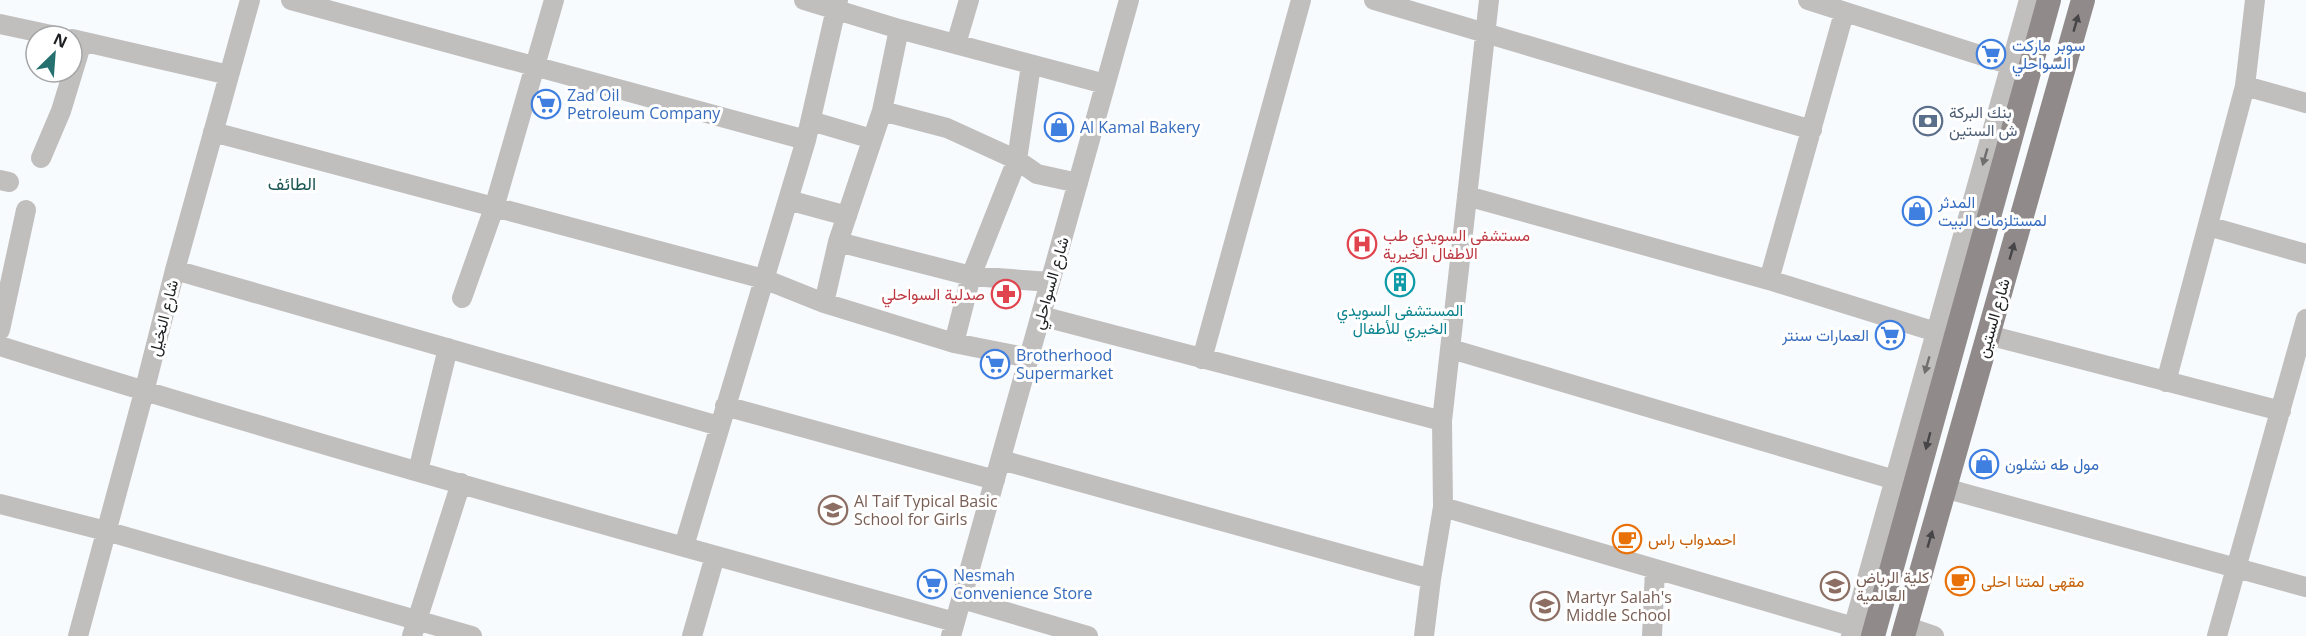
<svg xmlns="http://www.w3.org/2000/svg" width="2306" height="636" font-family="'Open Sans',Vazirmatn,sans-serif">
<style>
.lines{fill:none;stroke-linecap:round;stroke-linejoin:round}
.minor{stroke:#c1bebe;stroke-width:20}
.major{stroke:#918a8b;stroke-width:24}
.oneway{fill:#464547}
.oneway2{fill:#706f70}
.labels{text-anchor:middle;stroke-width:6;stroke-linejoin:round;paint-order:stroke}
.shop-label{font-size:16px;fill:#366cbe;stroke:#fff;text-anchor:start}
.service-label{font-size:16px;fill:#4e5e75;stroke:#fff;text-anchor:start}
.health-label{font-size:16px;fill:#be3a42;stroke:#fff;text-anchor:start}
.street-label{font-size:16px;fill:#1e2022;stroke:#fff}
.culture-label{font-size:16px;fill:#0d838f;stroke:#fff}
.education-label{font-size:16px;fill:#785e54;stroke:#fff;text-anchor:start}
.food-label{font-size:16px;fill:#c56008;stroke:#fff;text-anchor:start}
.neighbourhood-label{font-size:18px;fill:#1c5756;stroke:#fff}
</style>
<rect width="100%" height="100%" fill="#f7fbfe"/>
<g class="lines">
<path class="minor" d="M291,0L806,140
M804,0L899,29L1105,84
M1374,0L1812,130
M1808,0L2011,65
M0,24L56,36
M72,39L229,75
M956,44L969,0
M2245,86L2306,103
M882,111L947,128L1017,160L1037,174L1078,183
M811,121L872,139
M213,132L764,279L824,303L954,343L1029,358
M41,158L61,111L82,42
M0,180L9,182
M1467,196L1769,280L1936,332
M788,200L847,216
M2208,226L2306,254
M838,242L971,276L1050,282
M175,270L719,426
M1769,280L1844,13
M462,298L494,208L554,0
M824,303L838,242L882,111L899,29
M1041,316L1442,421
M0,330L26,210
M1988,335L2281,411
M954,343L971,276L1017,160L1031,65
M0,346C316,446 636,534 955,622
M1451,349L1895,480
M1202,359L1301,0
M2166,382L2245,86L2255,0
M725,406L995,480
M1001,460L1431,579
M418,471L448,348
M1944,488L2306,587
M0,504L106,531L472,636
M1443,507L1854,627
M684,546L806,140L838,0
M962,599L1088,636
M1905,626L1934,636
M78,636L144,392L175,270L250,0
M412,636L461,483
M692,636L715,556
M951,636L1129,0
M1424,636L1431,579L1443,507L1442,421L1489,0
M1652,636L1655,569
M1851,636L2029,0
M2217,636L2306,319"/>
<path class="major" d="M1873,636L2049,0
M1903,636L2083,0"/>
</g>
<defs><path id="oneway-solid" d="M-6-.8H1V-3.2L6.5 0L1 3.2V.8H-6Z" transform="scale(1.5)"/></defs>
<g class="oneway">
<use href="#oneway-solid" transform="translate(2076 23) rotate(-74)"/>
<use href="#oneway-solid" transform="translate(2012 251) rotate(-74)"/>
<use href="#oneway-solid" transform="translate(1928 441) rotate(105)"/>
<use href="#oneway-solid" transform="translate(1930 539) rotate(-74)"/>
</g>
<g class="oneway2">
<use href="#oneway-solid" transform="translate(1985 157) rotate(106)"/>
<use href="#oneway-solid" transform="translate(1927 365) rotate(106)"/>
</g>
<defs>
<g id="supermarket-ring" transform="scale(1.5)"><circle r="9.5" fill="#fff" stroke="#3f7fe0" stroke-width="1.5"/><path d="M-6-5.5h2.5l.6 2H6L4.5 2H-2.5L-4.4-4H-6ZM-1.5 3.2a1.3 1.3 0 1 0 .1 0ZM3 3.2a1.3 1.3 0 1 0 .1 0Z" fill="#3f7fe0"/></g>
<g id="bank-ring" transform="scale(1.5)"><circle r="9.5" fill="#fff" stroke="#5c6f8a" stroke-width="1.5"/><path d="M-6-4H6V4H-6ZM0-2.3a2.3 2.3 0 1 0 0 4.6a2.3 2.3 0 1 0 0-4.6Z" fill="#5c6f8a"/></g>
<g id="shop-ring" transform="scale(1.5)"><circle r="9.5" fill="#fff" stroke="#3f7fe0" stroke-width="1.5"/><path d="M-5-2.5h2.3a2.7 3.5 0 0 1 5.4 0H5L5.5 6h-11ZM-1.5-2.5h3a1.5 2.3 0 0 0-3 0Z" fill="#3f7fe0"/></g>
<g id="hospital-ring" transform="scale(1.5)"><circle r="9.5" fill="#fff" stroke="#e0444e" stroke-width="1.5"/><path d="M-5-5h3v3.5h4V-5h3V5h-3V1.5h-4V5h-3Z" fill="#e0444e"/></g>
<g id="building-ring" transform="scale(1.5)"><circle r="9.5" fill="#fff" stroke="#0f9aa8" stroke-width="1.5"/><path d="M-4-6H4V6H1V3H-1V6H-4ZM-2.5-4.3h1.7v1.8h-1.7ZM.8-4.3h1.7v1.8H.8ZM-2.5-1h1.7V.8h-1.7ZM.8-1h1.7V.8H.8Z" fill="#0f9aa8"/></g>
<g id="pharmacy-ring" transform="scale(1.5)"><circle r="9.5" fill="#fff" stroke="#e0444e" stroke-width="1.5"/><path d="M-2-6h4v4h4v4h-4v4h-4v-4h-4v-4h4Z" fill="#e0444e"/></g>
<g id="school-ring" transform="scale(1.5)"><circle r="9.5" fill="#fff" stroke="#8d6e63" stroke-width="1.5"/><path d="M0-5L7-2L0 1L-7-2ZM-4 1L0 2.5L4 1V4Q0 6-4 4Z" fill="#8d6e63"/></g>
<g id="cafe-ring" transform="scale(1.5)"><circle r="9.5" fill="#fff" stroke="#e8710a" stroke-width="1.5"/><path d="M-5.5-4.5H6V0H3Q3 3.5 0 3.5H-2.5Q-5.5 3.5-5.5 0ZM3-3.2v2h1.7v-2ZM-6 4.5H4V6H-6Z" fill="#e8710a"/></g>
<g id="university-ring" transform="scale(1.5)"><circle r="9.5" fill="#fff" stroke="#8d6e63" stroke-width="1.5"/><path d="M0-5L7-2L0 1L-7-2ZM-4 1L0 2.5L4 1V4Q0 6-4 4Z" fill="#8d6e63"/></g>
</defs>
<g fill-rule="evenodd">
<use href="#supermarket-ring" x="1991" y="54"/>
<use href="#supermarket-ring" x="546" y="104"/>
<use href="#bank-ring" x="1928" y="121"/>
<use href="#shop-ring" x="1059" y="127"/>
<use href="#shop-ring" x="1917" y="211"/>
<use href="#hospital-ring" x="1362" y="244"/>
<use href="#building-ring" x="1400" y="282"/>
<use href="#pharmacy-ring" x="1006" y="294"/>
<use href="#supermarket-ring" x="1890" y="335"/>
<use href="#supermarket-ring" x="995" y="364"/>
<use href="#shop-ring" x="1984" y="464"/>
<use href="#school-ring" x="833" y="510"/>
<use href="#cafe-ring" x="1627" y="539"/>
<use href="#cafe-ring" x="1960" y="581"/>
<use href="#supermarket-ring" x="932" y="584"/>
<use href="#university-ring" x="1835" y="586"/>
<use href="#school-ring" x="1545" y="606"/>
</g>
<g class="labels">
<g class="shop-label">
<text x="2012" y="51">سوبر ماركت<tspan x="2012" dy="18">السواحلي</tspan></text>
<text x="567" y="101">Zad Oil<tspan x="567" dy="18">Petroleum Company</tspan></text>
<text x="1080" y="133">Al Kamal Bakery</text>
<text x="1938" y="208">المدثر<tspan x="1938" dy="18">لمستلزمات البيت</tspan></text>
<text x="1869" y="341" text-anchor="end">العمارات سنتر</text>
<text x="1016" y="361">Brotherhood<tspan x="1016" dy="18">Supermarket</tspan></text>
<text x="2005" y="470">مول طه نشلون</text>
<text x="953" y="581">Nesmah<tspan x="953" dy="18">Convenience Store</tspan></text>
</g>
<g class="service-label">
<text x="1949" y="118">بنك البركة<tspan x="1949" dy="18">ش الستين</tspan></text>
</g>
<g class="health-label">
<text x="1383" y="241">مستشفى السويدي طب<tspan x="1383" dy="18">الاطفال الخيرية</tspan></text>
<text x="985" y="300" text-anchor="end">صدلية السواحلي</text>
</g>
<g class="street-label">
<text transform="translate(1050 283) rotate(-74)" y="6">شارع السواحلي</text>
<text transform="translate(163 318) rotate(-76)" y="6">شارع النخيل</text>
<text transform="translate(1993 318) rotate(-74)" y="6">شارع الستين</text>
</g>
<g class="culture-label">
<text x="1400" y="316">المستشفى السويدي<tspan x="1400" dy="18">الخيري للأطفال</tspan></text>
</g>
<g class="education-label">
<text x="854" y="507">Al Taif Typical Basic<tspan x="854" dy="18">School for Girls</tspan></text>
<text x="1856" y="583">كلية الرباض<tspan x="1856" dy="18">العالمية</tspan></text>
<text x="1566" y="603">Martyr Salah's<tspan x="1566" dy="18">Middle School</tspan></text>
</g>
<g class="food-label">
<text x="1648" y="545">احمدواب راس</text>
<text x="1981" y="587">مقهى لمتنا احلى</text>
</g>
<g class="neighbourhood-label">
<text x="292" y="190">الطائف</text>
</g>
</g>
<g transform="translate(54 54) rotate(25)"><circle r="28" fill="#ffffff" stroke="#a5a6a7" stroke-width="1.5"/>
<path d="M0-4.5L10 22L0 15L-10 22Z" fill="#26716f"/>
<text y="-9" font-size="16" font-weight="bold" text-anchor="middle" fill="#1e2022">N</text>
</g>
</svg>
